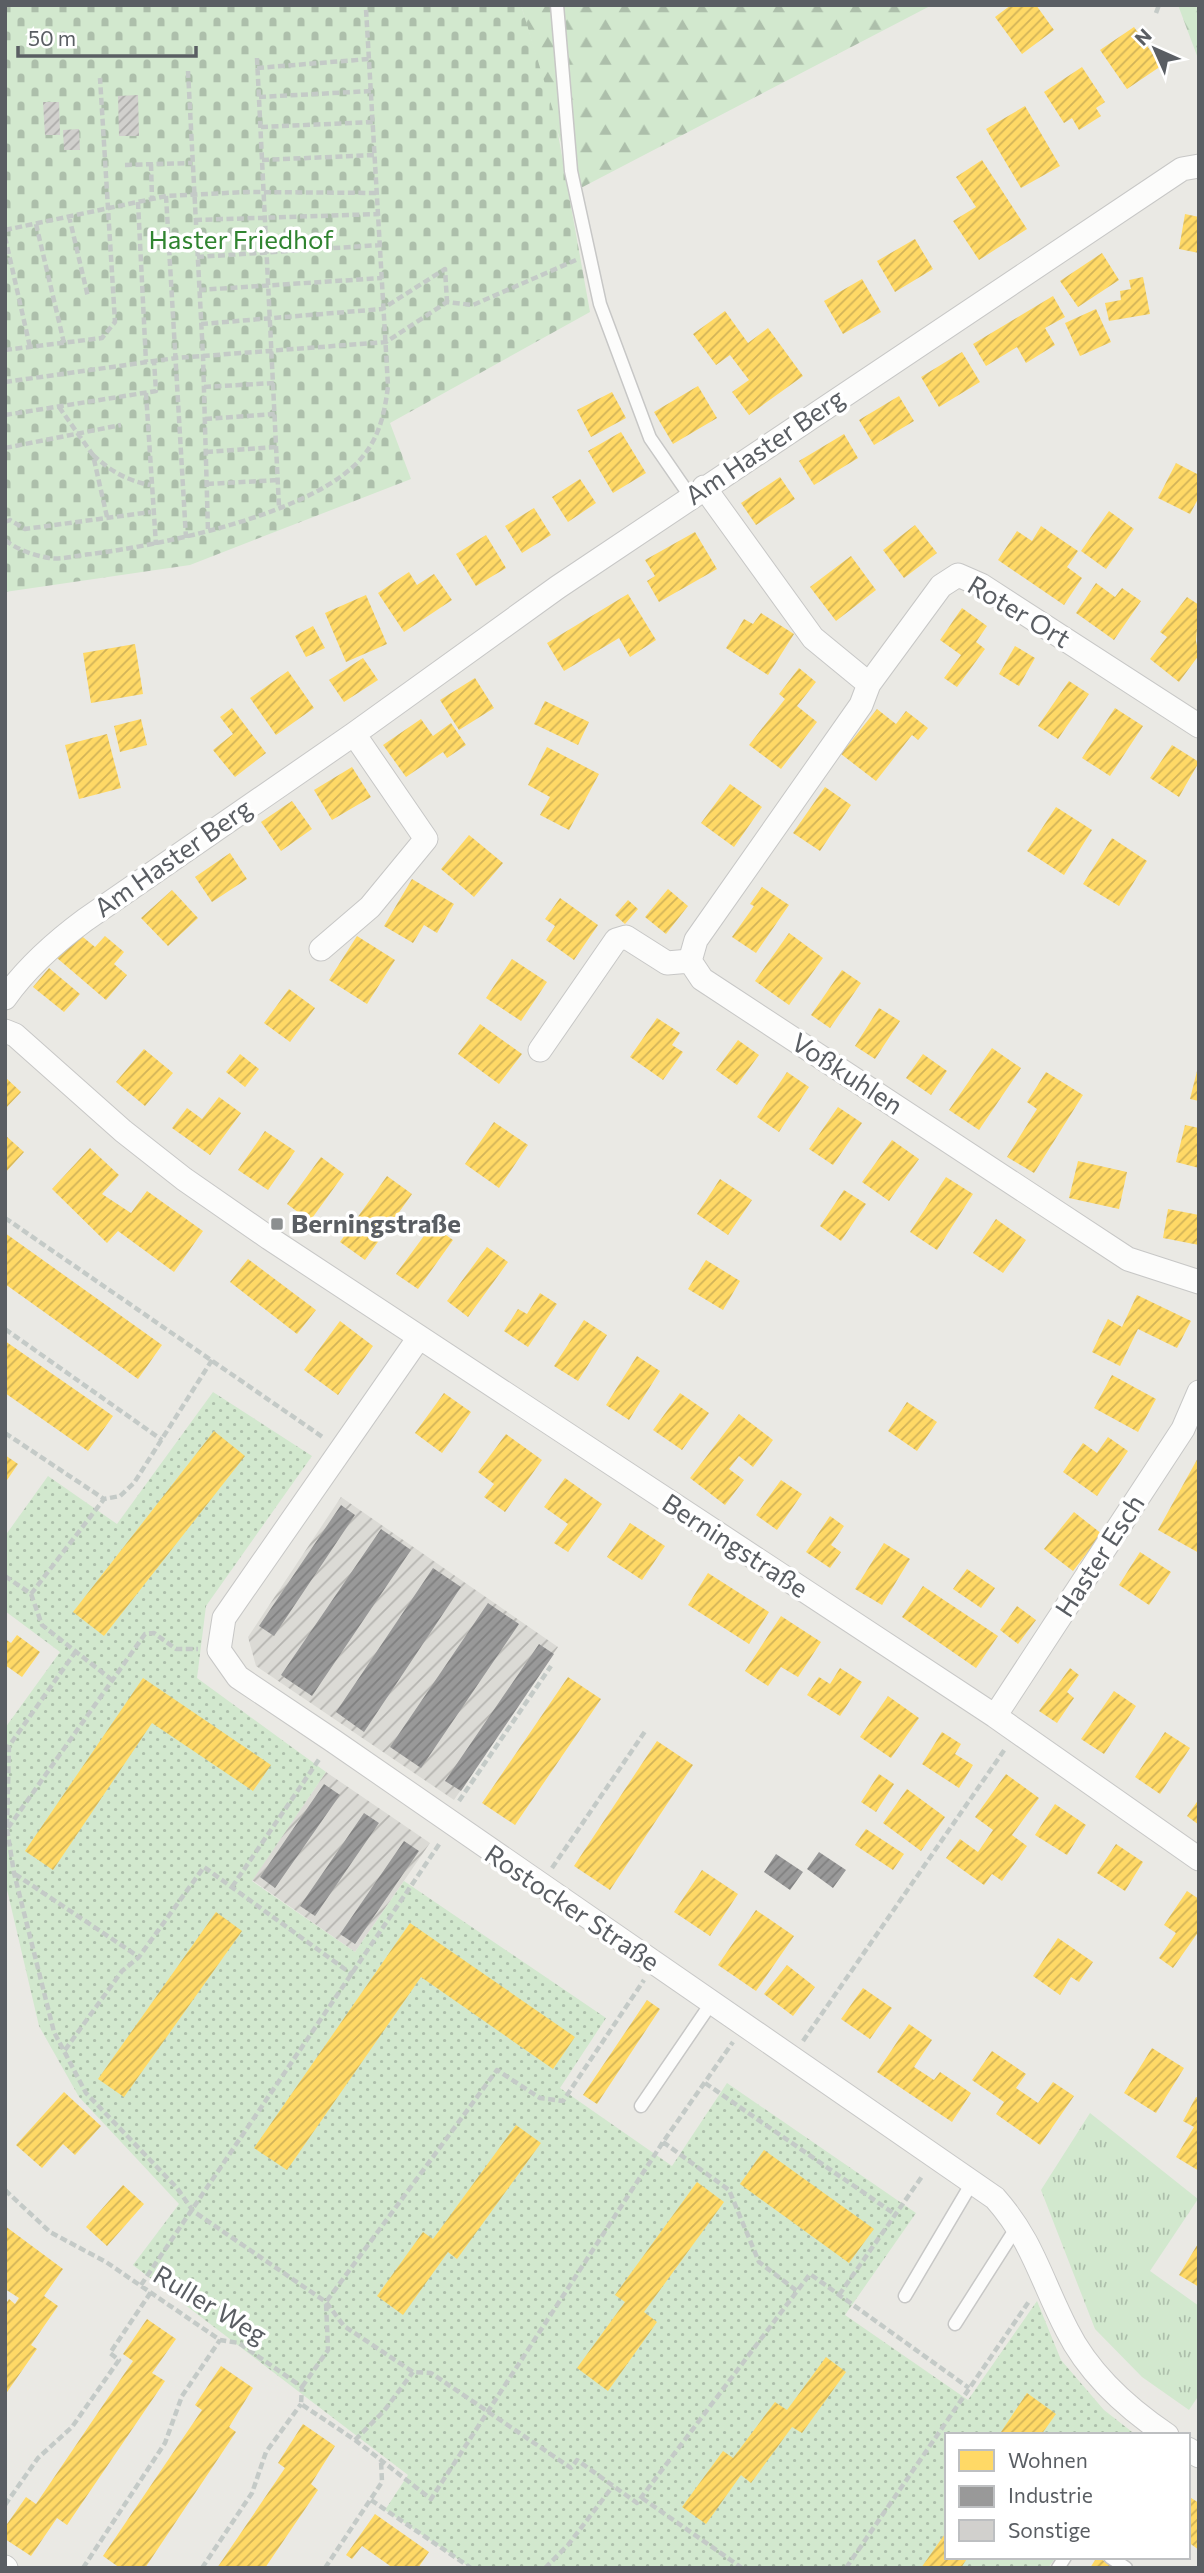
<svg xmlns="http://www.w3.org/2000/svg" width="1204" height="2573" font-family="Commissioner,sans-serif">
<style>
.industrial{fill:url(#industrial-furrows)}
.grass{fill:url(#grass-tufts)}
.forest{fill:url(#forest-firs)}
.cemetery{fill:url(#cemetery-stones)}
.park{fill:url(#park-dots)}
.homes{fill:url(#homes-hatch)}
.industry{fill:url(#industry-hatch)}
.building{fill:url(#building-hatch)}
.lines{fill:none;stroke-linecap:round;stroke-linejoin:round}
.lane-casing{stroke:#c7c7c6;stroke-width:15}
.street-casing{stroke:#c7c7c6;stroke-width:25}
.path{stroke:#c4cac7;stroke-width:4.5;stroke-dasharray:7 3.5;stroke-linecap:butt}
.lane{stroke:#fcfcfb;stroke-width:12}
.street{stroke:#fcfcfb;stroke-width:23}
.poi-dot{fill:#8c8f90;stroke:#fff;stroke-width:2.5}
.labels{text-anchor:middle;stroke-width:7;stroke-linejoin:round;paint-order:stroke}
.park-label{font-size:26px;fill:#308430;stroke:#fff}
.street-label{font-size:26px;fill:#5a5e63;stroke:#fff}
.poi-label{font-size:26px;font-weight:bold;fill:#5a5e63;stroke:#fff;text-anchor:start}
</style>
<defs>
<pattern id="industrial-furrows" width="10" height="10" patternUnits="userSpaceOnUse" patternTransform="scale(1.75)"><rect width="10" height="10" fill="#dbdad5"/><path d="M-1 1l2-2M0 10L10 0M9 11l2-2" fill="none" stroke="#b5b4b0"/></pattern>
<pattern id="grass-tufts" width="24" height="20" patternUnits="userSpaceOnUse" patternTransform="scale(1.75)"><rect width="24" height="20" fill="#d2e8ce"/><path d="M3 7l-1-3M5 7V3M7 7l1-3M15 17l-1-3M17 17v-4M19 17l1-3" fill="none" stroke="#adbfab"/></pattern>
<pattern id="forest-firs" width="22" height="20" patternUnits="userSpaceOnUse" patternTransform="scale(1.75)"><rect width="22" height="20" fill="#d2e8ce"/><path d="M5 1l3.5 6h-7zM16 11l3.5 6h-7z" fill="#adbfab"/></pattern>
<pattern id="cemetery-stones" width="16" height="16" patternUnits="userSpaceOnUse" patternTransform="scale(1.75)"><rect width="16" height="16" fill="#d2e8ce"/><path d="M2 7V4a2 2 0 0 1 4 0v3zM10 15v-3a2 2 0 0 1 4 0v3z" fill="#adbfab"/></pattern>
<pattern id="park-dots" width="8" height="8" patternUnits="userSpaceOnUse" patternTransform="scale(1.75)"><rect width="8" height="8" fill="#d2e8ce"/><path d="M2 2h.1M6 6h.1" fill="none" stroke="#adbfab" stroke-width="1.8" stroke-linecap="round"/></pattern>
<pattern id="homes-hatch" width="6" height="6" patternUnits="userSpaceOnUse" patternTransform="scale(1.75)"><rect width="6" height="6" fill="#ffd966"/><path d="M-1 1l2-2M0 6l6-6M5 7l2-2" fill="none" stroke="#d1b358"/></pattern>
<pattern id="industry-hatch" width="6" height="6" patternUnits="userSpaceOnUse" patternTransform="scale(1.75)"><rect width="6" height="6" fill="#999"/><path d="M-1 1l2-2M0 6l6-6M5 7l2-2" fill="none" stroke="#808080"/></pattern>
<pattern id="building-hatch" width="6" height="6" patternUnits="userSpaceOnUse" patternTransform="scale(1.75)"><rect width="6" height="6" fill="#d1d0cd"/><path d="M-1 1l2-2M0 6l6-6M5 7l2-2" fill="none" stroke="#adacaa"/></pattern>
</defs>
<rect width="100%" height="100%" fill="#eae9e4"/>
<path class="industrial" d="M341,1497L558,1647L454,1800L256,1666L248,1637Z
M326,1772L430,1843L355,1952L252,1880Z"/>
<path class="grass" d="M1090,2113L1198,2199L1150,2271L1199,2306V2395L1189,2410L1142,2377L1095,2329L1041,2190Z"/>
<path class="forest" d="M521,5H932L575,191Z
M1178,5H1199V61Z"/>
<path class="cemetery" d="M5,5H521L555,117L590,312L390,423L411,479L190,565L5,592Z"/>
<path class="park" d="M213,1392L312,1456L206,1606L197,1678L326,1772L252,1881L355,1952L404,1881L606,2018L560,2088L672,2166L727,2083L916,2213L845,2315L968,2400L1037,2301L1061,2360L1104,2410L1136,2435H947V2557H1056L1048,2568H471L385,2510L408,2475L133,2265L179,2204L79,2097L39,2026L5,1881V1728L60,1652L5,1611V1536L48,1476L117,1524Z"/>
<path class="homes" d="M1011,5H1036L1054,30L1022,54L995,17Z
M1134,27L1161,66L1127,89L1100,50Z
M1082,67L1105,102L1096,108L1101,116L1079,130L1072,118L1064,123L1044,92Z
M1025,106L1060,166L1021,188L986,129Z
M982,160L1027,229L979,260L953,221L976,207L956,177Z
M1185,214L1199,217V253L1179,249Z
M915,239L933,269L895,292L877,261Z
M1102,253L1119,280L1078,307L1060,281Z
M1143,277L1150,314L1109,321L1105,303L1121,300L1120,291L1131,289L1129,280Z
M862,279L881,312L843,334L824,301Z
M1053,296L1065,317L1045,328L1055,345L1026,363L1017,347L986,366L973,344Z
M1096,309L1111,342L1080,356L1065,323Z
M725,311L748,343L768,328L803,376L749,415L732,392L749,380L730,355L716,365L693,334Z
M962,352L980,382L939,407L921,377Z
M698,386L717,418L673,444L654,412Z
M612,392L626,418L591,437L577,410Z
M899,396L914,421L874,445L859,420Z
M621,432L646,473L613,493L588,451Z
M844,434L858,458L814,485L799,461Z
M1176,463L1199,475V497L1190,514L1158,498Z
M780,477L795,499L756,525L741,503Z
M580,479L596,503L568,522L552,497Z
M534,508L551,535L522,553L505,526Z
M1109,511L1134,529L1106,569L1081,551Z
M915,525L937,553L904,578L883,550Z
M1041,526L1078,551L1067,567L1082,578L1064,605L998,560L1017,531L1032,541Z
M695,532L717,569L659,602L647,581L655,576L645,560Z
M486,535L506,568L476,586L456,554Z
M851,556L876,590L836,621L810,587Z
M409,572L417,585L434,574L452,600L404,632L378,593Z
M1096,583L1115,597L1122,588L1141,601L1114,640L1076,613Z
M628,594L656,640L630,657L619,638L564,671L547,643Z
M366,595L387,644L346,662L325,613Z
M1187,597L1199,605L1196,641L1199,655L1179,682L1150,659L1167,637L1160,632Z
M962,608L987,626L976,642L985,649L957,687L944,678L961,655L940,640Z
M761,613L794,634L768,675L726,648L744,619L753,624Z
M313,626L325,648L306,657L295,636Z
M135,644L143,694L91,703L83,653Z
M1015,646L1035,658L1019,686L999,674Z
M363,658L378,680L344,702L329,680Z
M799,668L816,682L797,706L817,722L781,769L749,745L785,699L779,694Z
M288,671L314,708L276,735L250,698Z
M475,678L494,708L459,730L440,700Z
M1069,681L1089,694L1058,739L1038,726Z
M545,701L589,722L578,745L534,724Z
M232,708L266,753L235,777L213,750L233,734L220,717Z
M1115,708L1143,726L1110,776L1082,758Z
M877,709L896,724L906,711L928,728L918,740L912,735L876,781L841,754Z
M141,719L147,745L120,752L114,726Z
M421,719L433,736L451,723L466,745L447,758L443,752L406,777L383,745Z
M107,734L121,788L79,799L65,745Z
M1172,745L1199,762L1179,797L1150,778Z
M547,747L599,774L569,830L540,815L550,797L528,785Z
M352,767L371,797L332,820L314,790Z
M730,784L762,807L734,847L701,823Z
M825,787L851,805L820,851L793,833Z
M292,801L312,829L281,851L261,822Z
M1056,807L1092,830L1064,875L1027,851Z
M469,835L503,863L474,897L441,869Z
M1112,838L1147,861L1119,906L1083,884Z
M230,853L247,879L212,902L195,877Z
M412,879L454,904L437,933L424,925L413,943L384,926Z
M762,887L789,905L756,953L732,937L754,906L750,904Z
M668,889L688,906L666,934L645,917Z
M172,890L198,918L168,946L141,918Z
M560,898L598,925L574,960L546,940L555,926L545,919Z
M628,900L638,909L625,924L615,915Z
M78,933L95,947L105,936L124,952L114,964L127,975L106,1000L57,958Z
M789,933L823,958L789,1005L755,981Z
M357,936L395,960L367,1004L329,980Z
M512,959L547,982L521,1021L486,998Z
M49,968L80,994L64,1012L33,987Z
M842,970L861,983L830,1028L811,1015Z
M289,989L315,1008L290,1042L264,1023Z
M879,1008L900,1021L875,1059L855,1046Z
M657,1018L680,1033L672,1045L683,1052L663,1080L630,1057Z
M480,1024L522,1054L499,1084L458,1054Z
M738,1040L759,1055L737,1085L716,1070Z
M992,1048L1021,1068L979,1130L949,1110Z
M144,1049L173,1073L145,1106L116,1082Z
M240,1054L259,1069L245,1087L226,1072Z
M923,1054L947,1071L931,1095L906,1078Z
M1198,1067H1199V1101L1190,1099Z
M787,1072L809,1087L779,1132L757,1117Z
M1046,1072L1083,1095L1034,1173L1007,1157L1037,1109L1027,1102Z
M5,1077L21,1092L5,1109Z
M219,1097L241,1113L210,1155L172,1128L187,1108L202,1119Z
M838,1107L862,1123L833,1165L809,1149Z
M494,1122L528,1145L499,1188L465,1164Z
M1185,1125L1199,1128V1168L1176,1162Z
M265,1131L295,1151L268,1190L238,1170Z
M5,1135L24,1152L5,1173Z
M892,1140L919,1159L889,1201L862,1182Z
M90,1148L119,1175L102,1194L131,1213L147,1191L203,1231L174,1272L118,1231L107,1243L52,1189Z
M321,1157L344,1174L310,1221L287,1204Z
M1078,1161L1127,1172L1119,1209L1069,1198Z
M387,1176L412,1194L365,1260L340,1242Z
M946,1177L973,1194L937,1250L910,1232Z
M720,1179L752,1200L728,1235L697,1214Z
M844,1190L866,1204L841,1241L820,1226Z
M1168,1209L1199,1215V1245L1163,1238Z
M996,1219L1026,1240L1003,1273L973,1253Z
M432,1225L453,1240L418,1289L396,1274Z
M5,1233L162,1345L138,1379L5,1284Z
M487,1247L508,1262L468,1317L447,1301Z
M248,1259L316,1310L297,1334L230,1282Z
M706,1260L740,1281L723,1310L688,1289Z
M540,1293L557,1304L528,1347L504,1331L518,1309L527,1314Z
M1137,1295L1191,1321L1177,1348L1138,1329L1120,1366L1092,1352L1108,1319L1122,1327Z
M584,1320L607,1335L578,1381L554,1366Z
M340,1321L373,1346L338,1395L304,1370Z
M5,1341L113,1416L88,1451L5,1393Z
M637,1356L660,1371L629,1420L606,1405Z
M1112,1375L1156,1399L1138,1432L1094,1408Z
M444,1393L471,1412L442,1453L415,1433Z
M680,1393L709,1413L682,1450L653,1430Z
M907,1402L937,1422L917,1451L888,1431Z
M739,1414L773,1440L753,1467L739,1456L729,1469L744,1480L725,1505L690,1478Z
M214,1431L245,1456L104,1636L73,1612Z
M506,1434L542,1460L505,1512L484,1497L494,1484L478,1472Z
M1108,1437L1128,1451L1097,1496L1063,1472L1083,1443L1097,1453Z
M5,1455L18,1464L5,1483Z
M1199,1456V1553L1158,1530Z
M565,1478L602,1504L568,1552L554,1543L568,1524L544,1507Z
M781,1480L802,1494L777,1530L756,1515Z
M1074,1512L1102,1534L1073,1571L1044,1549Z
M830,1516L844,1526L831,1545L841,1552L830,1568L806,1552Z
M630,1523L665,1546L642,1580L607,1557Z
M884,1543L910,1559L882,1605L855,1589Z
M1140,1552L1171,1572L1149,1605L1119,1585Z
M967,1569L995,1588L981,1608L953,1589Z
M708,1573L769,1612L749,1644L688,1605Z
M923,1586L998,1636L976,1668L902,1617Z
M1017,1606L1036,1620L1018,1644L1000,1630Z
M781,1616L821,1642L798,1677L781,1667L768,1686L745,1671Z
M17,1635L40,1652L22,1677L5,1665V1639L11,1643Z
M840,1668L862,1682L840,1716L807,1695L819,1677L830,1684Z
M1070,1668L1079,1675L1067,1692L1074,1698L1057,1723L1039,1711Z
M568,1677L601,1699L515,1825L482,1803Z
M143,1678L271,1765L253,1791L152,1723L53,1870L25,1851Z
M1114,1691L1136,1706L1104,1754L1081,1739Z
M888,1696L919,1718L891,1758L860,1737Z
M942,1732L961,1744L955,1754L973,1765L959,1788L922,1764Z
M1165,1732L1190,1748L1160,1794L1135,1777Z
M657,1741L693,1765L610,1890L574,1866Z
M879,1774L894,1784L876,1812L861,1802Z
M1006,1774L1039,1798L1012,1835L1027,1846L1002,1881L992,1874L984,1885L946,1858L960,1839L978,1852L993,1830L975,1817Z
M907,1789L945,1817L921,1851L883,1823Z
M1199,1799V1825L1187,1816Z
M1055,1804L1086,1825L1067,1855L1035,1835Z
M866,1829L904,1854L893,1870L855,1845Z
M1116,1844L1143,1862L1125,1891L1097,1873Z
M702,1870L738,1894L710,1936L674,1912Z
M1187,1891L1199,1899V1931L1173,1968L1159,1958L1176,1933L1164,1925Z
M756,1910L794,1936L756,1991L718,1965Z
M216,1912L242,1931L124,2097L98,2079Z
M410,1923L575,2037L553,2069L421,1977L287,2170L254,2148Z
M1058,1938L1093,1962L1079,1982L1071,1977L1060,1995L1033,1976Z
M787,1965L815,1987L793,2016L764,1994Z
M863,1988L892,2008L870,2039L841,2019Z
M647,2000L660,2009L597,2104L583,2095Z
M909,2024L932,2040L914,2067L934,2080L940,2072L971,2093L952,2122L877,2072Z
M1152,2048L1184,2068L1156,2113L1124,2093Z
M992,2051L1026,2074L1016,2088L1038,2103L1053,2082L1074,2096L1040,2145L996,2114L1004,2102L972,2080Z
M64,2092L101,2126L75,2155L63,2144L42,2168L16,2145Z
M1196,2097L1199,2098V2171L1176,2157L1194,2127L1183,2121Z
M516,2125L541,2143L457,2259L448,2252L403,2315L377,2296L423,2232L433,2239Z
M764,2150L874,2229L849,2263L740,2184Z
M697,2182L724,2202L644,2312L657,2322L608,2391L577,2368L625,2302L615,2295Z
M123,2185L144,2204L107,2246L86,2227Z
M5,2226L63,2269L44,2296L58,2306L31,2345L37,2349L5,2395V2305L9,2299L15,2304L19,2298L5,2289Z
M1199,2242V2287L1179,2275Z
M147,2319L176,2339L152,2373L165,2381L67,2525L57,2518L31,2556L5,2539V2527L26,2497L36,2504L133,2361L123,2354Z
M826,2357L846,2372L802,2433L792,2427L751,2483L741,2475L706,2524L682,2507L723,2451L733,2458L775,2402L787,2410Z
M221,2366L253,2388L229,2427L236,2432L145,2568H120L103,2556L202,2410L195,2405Z
M1027,2393L1056,2414L1041,2435H999Z
M303,2424L335,2446L311,2484L318,2490L265,2568H217L285,2468L278,2463Z
M1188,2496L1199,2503V2550L1188,2542Z
M375,2514L429,2552L418,2568H393L362,2546L352,2559L346,2555Z
M947,2531V2557H968L961,2568H921Z
M1097,2557H1098L1114,2568H1090Z"/>
<path class="industry" d="M341,1505L355,1515L274,1636L259,1626Z
M381,1529L411,1550L312,1696L281,1675Z
M433,1568L461,1587L364,1732L336,1712Z
M488,1603L519,1624L421,1768L390,1747Z
M539,1644L554,1654L461,1791L445,1781Z
M324,1784L340,1795L275,1888L260,1877Z
M364,1813L379,1823L315,1916L300,1906Z
M404,1841L419,1851L355,1944L340,1934Z
M819,1852L846,1870L833,1888L807,1869Z
M776,1854L803,1872L790,1890L764,1872Z"/>
<path class="building" d="M138,95L139,136H119L118,96Z
M43,102H59L60,135H45Z
M79,129L80,150H64L63,130Z"/>
<g class="lines">
<g class="lane-casing">
<path id="lane" d="M557,5L571,171L600,304L650,438L690,496
M641,2106L712,2002
M905,2296L973,2181
M955,2324L1018,2225
M1110,2557L1126,2568
M1058,2568L1065,2557"/>
</g>
<g class="street-casing">
<path id="street" d="M704,487L813,638L869,684
M321,949L370,907L426,839L354,734
M690,961L696,940L861,705L869,684L941,586L958,575L981,585L1199,726
M5,998C27,967 54,943 85,920L354,734L558,587L1182,169L1199,166
M5,1031L15,1035L123,1131L184,1179L269,1238L995,1716L1199,1859
M540,1050L616,940L626,937L667,963L690,961L702,979L1128,1259L1199,1282
M418,1339L224,1618L219,1650L238,1677L332,1740L995,2198C1033,2241 1041,2280 1067,2330C1089,2374 1127,2408 1167,2435
M995,1716L1183,1429L1199,1392
M1188,2449L1199,2456
M5,2567L6,2568"/>
</g>
<path class="path" d="M1156,13L1159,5
M257,58L279,507
M257,68L369,59
M188,71L203,356L208,531
M259,97L371,91
M261,127L373,122
M262,160L375,155
M151,164L152,199
M125,165L192,163
M166,196L186,538
M138,202L146,362
M69,216L88,297
M195,220L379,214
M36,224L64,343
M5,230L166,196L246,192L378,193
M5,237L30,347
M197,257L381,245
M199,290L382,278
M201,324L382,309L445,269L447,302
M5,350L102,338L115,322L100,78
M5,382L176,358L386,342L447,302L473,305L576,260
M204,387L274,383
M146,393L156,545
M59,407L93,455L107,517
M5,415L156,391L154,361
M205,419L275,414
M5,448L121,425
M206,452L276,447
M93,455C112,472 126,480 150,485
M207,484L278,480
M5,522L10,520L25,529L151,512
M5,540C18,550 33,555 49,558C62,560 78,555 91,554C162,545 319,513 364,455C380,435 385,411 388,386L366,9
M5,1218L324,1438
M5,1329L162,1440
M5,1433L104,1499
M5,1576L31,1594L104,1499L120,1496L134,1483L212,1360
M31,1594L42,1625L112,1680
M76,1651L9,1746L7,1829L14,1873L54,2032L86,2093L177,2188L193,2211L326,2302L344,2326L413,2372L431,2373L571,2468L577,2460L637,2503L810,2274L969,2388
M459,1801L551,1666
M8,1828L145,1634L154,1633L176,1649H198
M552,1868L646,1730
M15,1874L139,1957
M232,1887L320,1758
M803,2041L1005,1749
M65,2050L122,1971L139,1957L204,1867L353,1975
M705,2083L896,2215
M663,2142L729,2190L759,2262L797,2291
M5,2190L50,2232L106,2262L220,2340L239,2343L302,2387L301,2404L355,2440L431,2499L663,2142L733,2042
M141,2285L440,1843
M839,2295L923,2175
M302,2387L328,2350L326,2302L497,2070L540,2098L563,2101L644,1980
M355,2440L384,2411L413,2372
M642,2498L742,2568
M371,2500L471,2568
M5,2505L38,2458L72,2427L119,2360L110,2353L151,2292
M83,2568L165,2443L182,2396L220,2340
M202,2568L252,2493L266,2452L301,2404
M325,2568L382,2482L381,2461
M545,2568L568,2545L613,2486
M846,2568L1030,2300"/>
<use href="#lane" class="lane"/>
<use href="#street" class="street"/>
</g>
<rect class="poi-dot" x="270" y="1217" width="14" height="14" rx="3.5"/>
<g class="labels">
<g class="park-label">
<text x="241" y="249">Haster Friedhof</text>
</g>
<g class="street-label">
<text transform="translate(765 447) rotate(-34)" y="9">Am Haster Berg</text>
<text transform="translate(1019 612) rotate(31)" y="9">Roter Ort</text>
<text transform="translate(173 858) rotate(-35)" y="9">Am Haster Berg</text>
<text transform="translate(847 1074) rotate(33)" y="9">Voßkuhlen</text>
<text transform="translate(735 1546) rotate(33)" y="9">Berningstraße</text>
<text transform="translate(1100 1556) rotate(-57)" y="9">Haster Esch</text>
<text transform="translate(572 1908) rotate(34)" y="9">Rostocker Straße</text>
<text transform="translate(210 2305) rotate(31)" y="9">Ruller Weg</text>
</g>
<g class="poi-label">
<text x="291" y="1233">Berningstraße</text>
</g>
</g>
<rect width="1204" height="2573" fill="none" stroke="#5a5e63" stroke-width="14"/>
<rect x="945" y="2433" width="245" height="126" fill="#ffffff" stroke="#bdbfc1" stroke-width="2"/>
<rect x="959" y="2450" width="35" height="21" fill="#ffd966" stroke="#bdbfc1" stroke-width="2"/>
<text x="1008" y="2468" font-size="21" fill="#5a5e63">Wohnen</text>
<rect x="959" y="2486" width="35" height="21" fill="#999999" stroke="#bdbfc1" stroke-width="2"/>
<text x="1008" y="2503" font-size="21" fill="#5a5e63">Industrie</text>
<rect x="959" y="2520" width="35" height="21" fill="#d1d0cd" stroke="#bdbfc1" stroke-width="2"/>
<text x="1008" y="2538" font-size="21" fill="#5a5e63">Sonstige</text>
<g transform="translate(1155 49) rotate(315)" stroke="#ffffff" stroke-width="5" paint-order="stroke">
<path d="M0-5L12 26L0 18L-12 26Z" fill="#5a5e63"/>
<text y="-10" font-size="19" font-weight="bold" text-anchor="middle" fill="#5a5e63">N</text>
</g>
<path d="M18 46v10h178v-10" fill="none" stroke="#5a5e63" stroke-width="3.5"/>
<text x="28" y="46" font-size="21" fill="#5a5e63" stroke="#ffffff" stroke-width="5" paint-order="stroke">50 m</text>
</svg>
